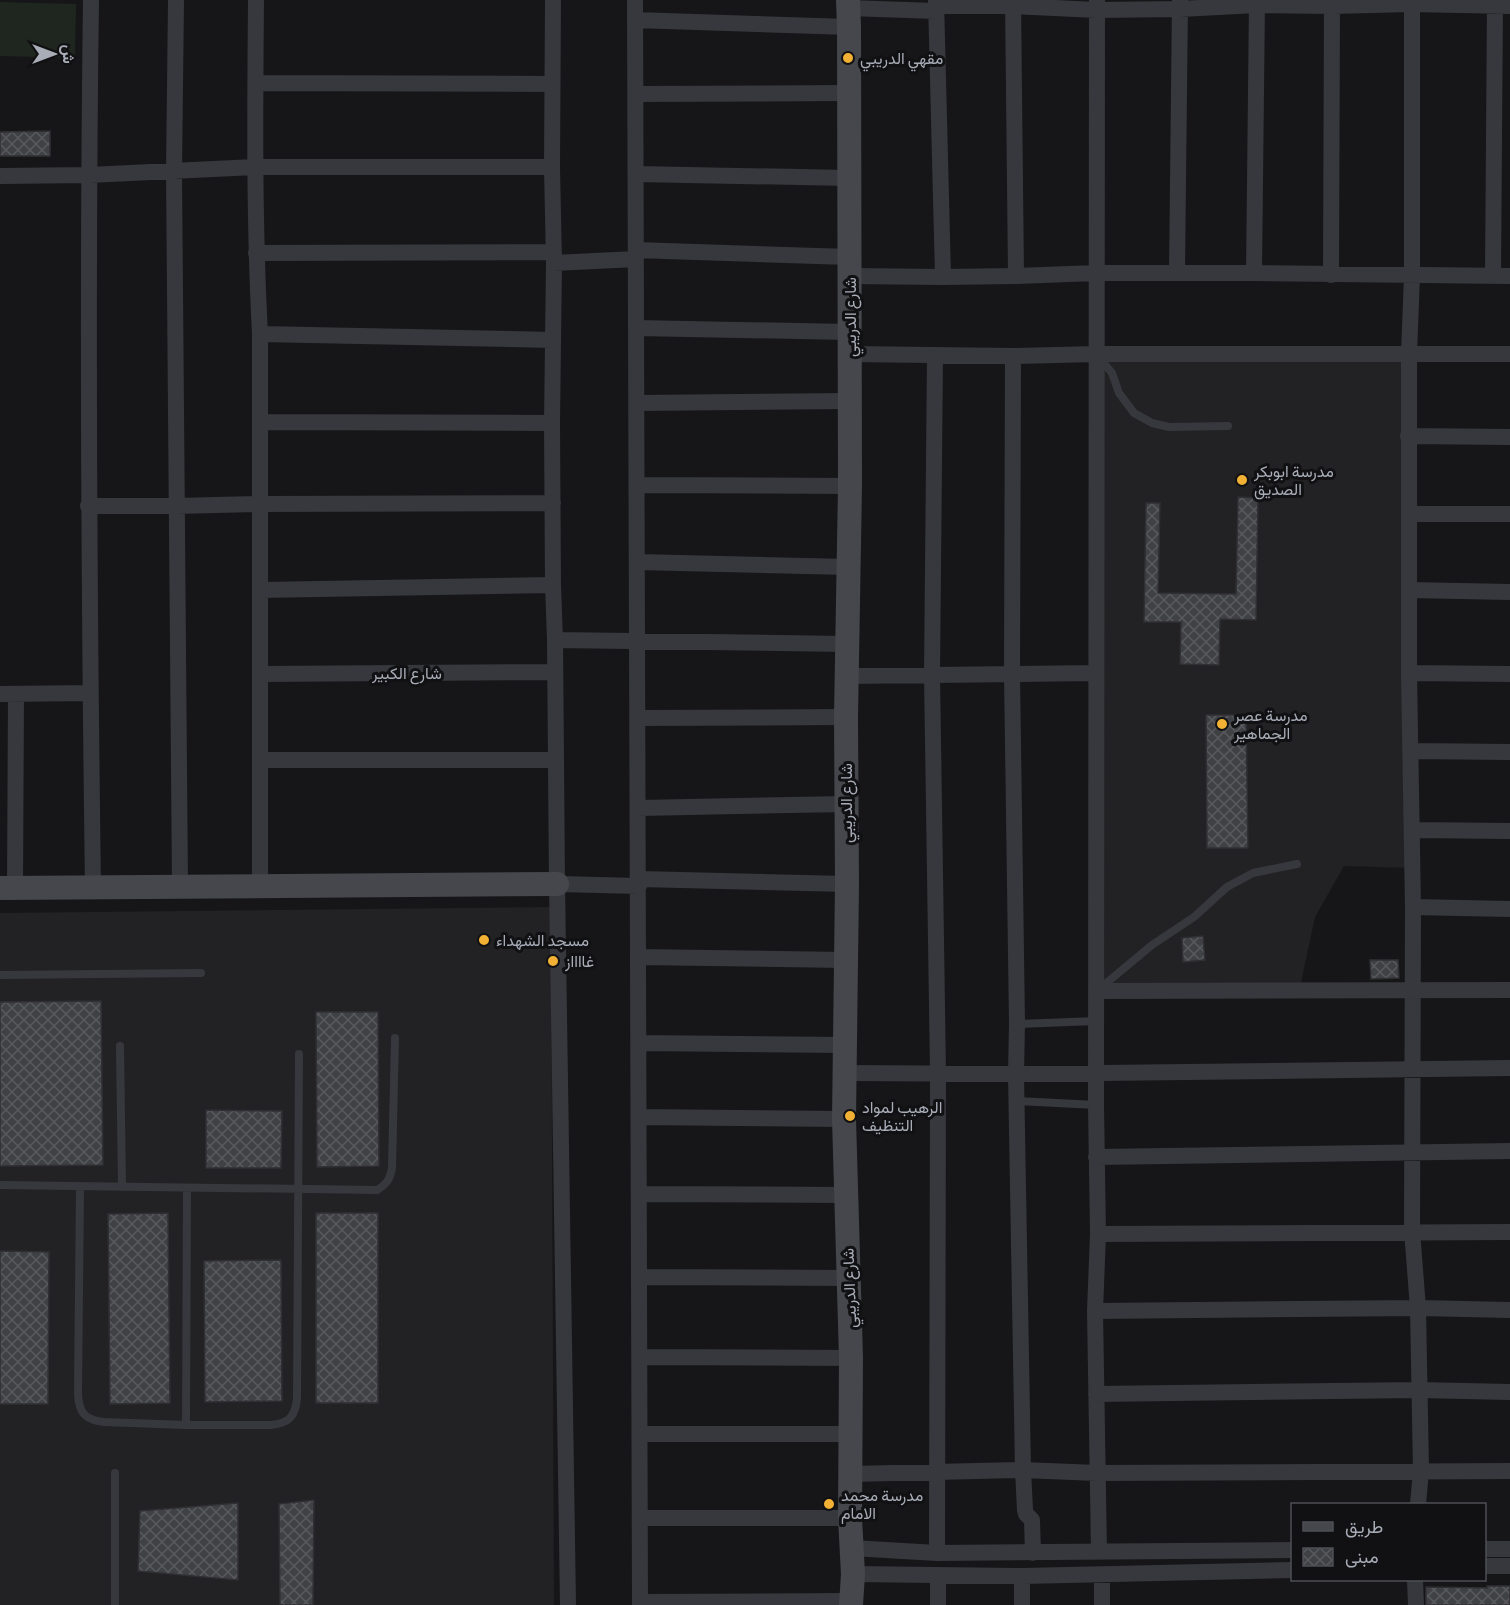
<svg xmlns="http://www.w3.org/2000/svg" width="1510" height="1605" font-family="Commissioner,Vazirmatn,sans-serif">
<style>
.built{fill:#222225}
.grass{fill:#1e261f}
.building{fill:url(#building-cross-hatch);stroke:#303034;stroke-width:1.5}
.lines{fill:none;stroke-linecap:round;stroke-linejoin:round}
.lane{stroke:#37383d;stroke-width:8}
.street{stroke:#37383d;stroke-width:16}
.secondary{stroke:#45474d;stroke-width:24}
.poi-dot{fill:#f2b134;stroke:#111113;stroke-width:2}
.labels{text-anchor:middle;stroke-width:6;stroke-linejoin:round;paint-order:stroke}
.poi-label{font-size:16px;fill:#a8adb8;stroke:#111113;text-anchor:start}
.street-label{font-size:16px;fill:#a8adb8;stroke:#111113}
</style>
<defs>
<pattern id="building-cross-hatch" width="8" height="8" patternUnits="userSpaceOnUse" patternTransform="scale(1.5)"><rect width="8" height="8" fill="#404145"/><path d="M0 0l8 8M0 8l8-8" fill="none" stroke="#595a5e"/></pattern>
</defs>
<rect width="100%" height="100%" fill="#161618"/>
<path class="built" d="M1096,354H1408L1411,868L1344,866L1315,917L1300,987L1098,989Z
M551,907L554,1605H0V913Z"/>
<path class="grass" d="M0,2L76,4L75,58L0,56Z"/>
<path class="building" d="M50,131V156H0V132Z
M1238,497L1258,498L1256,620L1220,619L1219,665L1180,664L1181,622H1144L1146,503H1160L1158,593L1236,594Z
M1206,715H1246L1248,848H1207Z
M1203,936L1205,960L1183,962L1182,938Z
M1370,960H1398L1399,978L1371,979Z
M101,1001L103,1165L0,1166V1002Z
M316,1012H378L379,1166L317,1167Z
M206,1110L282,1111L281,1168H206Z
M168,1213L170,1403L110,1404L108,1214Z
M316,1213H378V1403H316Z
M0,1251L49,1252L48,1404H0Z
M281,1260L282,1401L205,1402L204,1261Z
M314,1500L313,1605H280L279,1504Z
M238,1503V1580L138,1571L140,1511Z
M1487,1586H1510V1605H1426V1587L1487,1588Z"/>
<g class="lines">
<path class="lane" d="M1098,356L1112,373L1119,393L1134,413L1152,423L1169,427L1228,426
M0,975L201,973
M1098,990L1152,945L1194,917L1227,887L1253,873L1297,864
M1017,1024L1097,1021
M120,1046L122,1187
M1017,1101L1096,1105
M0,1185L377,1190C387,1184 390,1179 392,1168L395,1038
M80,1187L78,1394C79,1413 85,1420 104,1422L186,1425H271C289,1423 295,1417 297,1399L299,1054
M186,1425L187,1188
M115,1473V1605"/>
<path class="street" d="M91,0C87,296 89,592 93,888
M176,0L174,172L180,887
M256,0C255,111 254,222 260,334V886
M553,0L552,167L554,263L552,423L553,585L555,640L557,884L568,1605
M635,0L640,1605
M936,0L943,277
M1013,0L1016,276
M1097,0L1096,1105L1098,1234L1095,1311L1099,1552
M1412,0V276L1409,354V673L1413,907L1412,1231L1418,1308L1421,1471L1418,1504
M936,6H1013L1097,10L1180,9L1257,5L1332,6L1412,4L1510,6
M848,8L936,11
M635,20L849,27
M256,83L552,84
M636,94L849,93
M636,174L849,178
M0,176L89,175L255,167H552
M636,250L849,257
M256,253L553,252
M554,263L636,259
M1177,273L1180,0
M1254,273L1257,0
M1331,275L1332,0
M849,276L943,277L1016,276L1096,273H1254L1510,276
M1493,276L1495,0
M636,328L849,332
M260,334L553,340
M850,354L1013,356L1096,354H1510
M935,355L932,675L938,1073L937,1553
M1013,356L1012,674L1017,1024L1016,1074L1023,1470L1025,1510L1026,1514L1032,1520L1033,1553
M637,403L850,401
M260,422L552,423
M1408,436L1510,437
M637,485L850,486
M88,506H176L260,504L553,503
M1409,514H1510
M637,562L849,567
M260,590L553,585
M1409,590L1510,592
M555,640L847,644
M1409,673L1510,674
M260,674L555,672
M846,676L1096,673
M0,694L90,693
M638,718L846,717
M1411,751L1510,752
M260,760H555
M638,808L846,804
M1412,830L1510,831
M639,879L847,884
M557,884L639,886
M15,888L16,694
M1413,907L1510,909
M638,957L846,960
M1097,991L1510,990
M639,1043L846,1045
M845,1073L1016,1074L1510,1068
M639,1117L844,1119
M1096,1157L1510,1151
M639,1194L847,1195
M1098,1234L1510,1232
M639,1277L849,1278
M1095,1311L1418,1308L1510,1310
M640,1357L851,1358
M1096,1394L1419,1390L1510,1392
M640,1434H851
M851,1474L1023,1470L1097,1473L1510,1471
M641,1518H850
M852,1548L937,1553L1292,1550
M1484,1549H1510
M1484,1566H1510
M853,1574L1022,1576L1292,1570
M938,1576V1605
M1415,1580L1416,1605
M640,1602L851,1601
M1022,1605V1576
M1102,1605V1575"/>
<path class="secondary" d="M848,0L849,27L850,486L846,717L847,884L844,1119L851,1358L850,1518L853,1574L851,1605
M0,888L557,884"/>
</g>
<g class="poi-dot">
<circle cx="848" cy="58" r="6"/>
<circle cx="1242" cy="480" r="6"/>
<circle cx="1222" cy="724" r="6"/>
<circle cx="484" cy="940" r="6"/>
<circle cx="553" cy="961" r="6"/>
<circle cx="850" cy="1116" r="6"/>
<circle cx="829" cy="1504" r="6"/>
</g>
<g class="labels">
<g class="poi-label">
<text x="860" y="64">مقهي الدريبي</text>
<text x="1254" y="477">مدرسة ابوبكر<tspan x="1254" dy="18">الصديق</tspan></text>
<text x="1234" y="721">مدرسة عصر<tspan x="1234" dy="18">الجماهير</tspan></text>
<text x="496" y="946">مسجد الشهداء</text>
<text x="565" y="967">غااااز</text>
<text x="862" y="1113">الرهيب لمواد<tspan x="862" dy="18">التنظيف</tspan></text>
<text x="841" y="1501">مدرسة محمد<tspan x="841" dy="18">الامام</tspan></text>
</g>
<g class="street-label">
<text transform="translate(850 317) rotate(-90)" y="6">شارع الدريبي</text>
<text x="407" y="679">شارع الكبير</text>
<text transform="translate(846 803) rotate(-90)" y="6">شارع الدريبي</text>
<text transform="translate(849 1288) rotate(-92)" y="6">شارع الدريبي</text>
</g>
</g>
<rect x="1291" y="1503" width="195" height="78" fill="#111113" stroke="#4d4f55" stroke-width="1.5"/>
<rect x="1303" y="1522" width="30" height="9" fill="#45474d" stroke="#4d4f55" stroke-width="1.5"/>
<text x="1345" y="1533" font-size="18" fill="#a8adb8">طريق</text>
<rect x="1303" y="1548" width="30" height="18" fill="url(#building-cross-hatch)" stroke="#4d4f55" stroke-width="1.5"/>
<text x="1345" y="1563" font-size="18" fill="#a8adb8">مبنى</text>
<g transform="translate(54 54) rotate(90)" stroke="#111113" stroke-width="4.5" paint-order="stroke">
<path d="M0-4.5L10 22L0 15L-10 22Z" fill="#a8adb8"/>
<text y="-9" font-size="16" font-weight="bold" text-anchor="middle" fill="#a8adb8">ش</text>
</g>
</svg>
